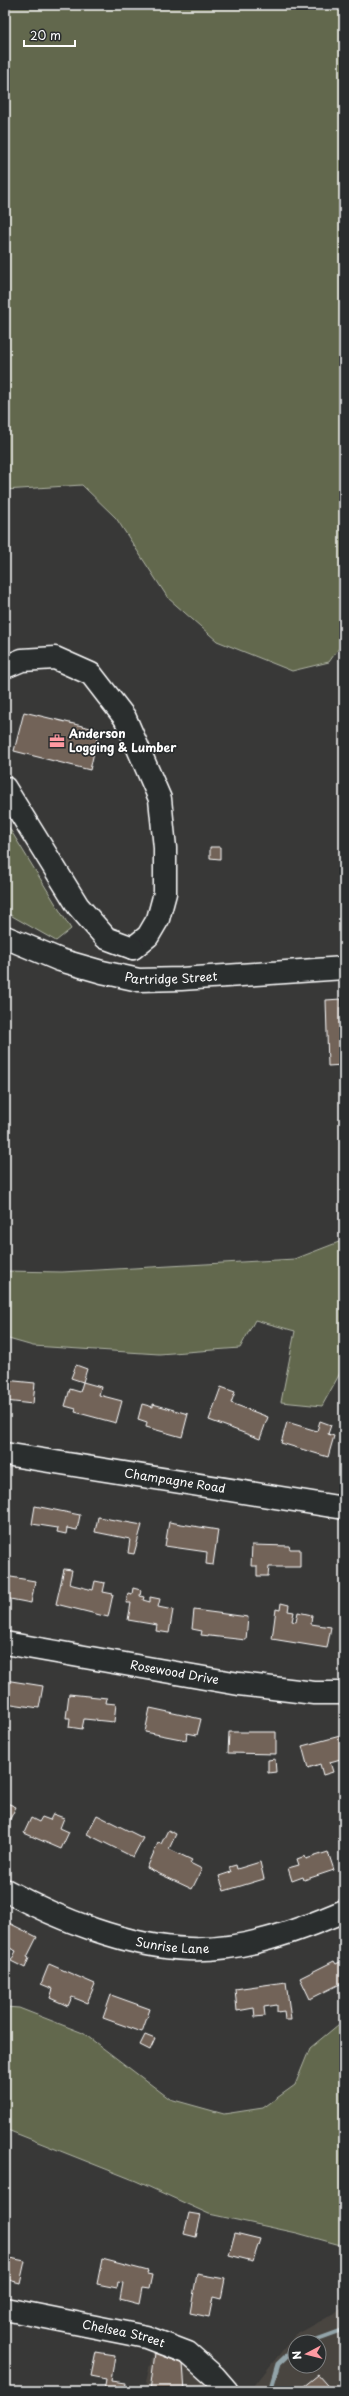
<svg xmlns="http://www.w3.org/2000/svg" width="349" height="2396" font-family="'Playpen Sans',sans-serif">
<style>
.built{fill:#494541;fill-rule:evenodd}
.green{fill:#62684e;stroke:#b0b4a6}
.lines{fill:none;stroke-linecap:round;stroke-linejoin:round}
.stream{stroke:#93a4a9;stroke-width:5}
.building{fill:#726359;stroke:#fff}
.minor-casing{stroke:#fff;stroke-width:25}
.minor{stroke:#2a2d2e;stroke-width:22}
.labels{text-anchor:middle;stroke-width:3.5;stroke-linejoin:round;paint-order:stroke}
.poi-label{font-size:12px;font-weight:bold;fill:#fff;stroke:#2a2d2e;text-anchor:start}
.street-label{font-size:12px;fill:#fff;stroke:#2a2d2e}
</style>
<rect width="100%" height="100%" fill="#383837"/>
<filter id="ink" filterUnits="userSpaceOnUse"><feTurbulence type="fractalNoise" baseFrequency=".025" numOctaves="2"/><feDisplacementMap in="SourceGraphic" scale="8" xChannelSelector="R" yChannelSelector="G"/><feConvolveMatrix kernelMatrix="1 2 1 2 8 2 1 2 1" color-interpolation-filters="sRGB"/></filter>
<g filter="url(#ink)">
<path class="built" d="M344,2305V2391H250L294,2336L335,2313ZM295,2342H319V2366H295Z
M153,2351L189,2365L210,2391H144Z"/>
<path class="green" d="M5,5H344V641L329,662L292,671L217,641L168,598L116,518L82,485L5,490Z
M5,821L71,929L56,941L5,912Z
M344,1240V1366L322,1406L281,1402L295,1331L255,1320L240,1348L159,1354L33,1346L5,1338V1271L62,1272L295,1259Z
M5,2007L19,2008L83,2033L170,2099L224,2114L263,2108L295,2085L310,2048L344,2020V2246L297,2233L209,2214L136,2181L5,2129Z"/>
<g class="lines">
<path class="stream" d="M311,2342L344,2330
M270,2391L278,2364L295,2348"/>
</g>
<path class="building" d="M24,712L99,730L90,770L14,751Z
M210,847H220V859L210,858Z
M341,999L343,1065L328,1066L326,1000Z
M76,1365L87,1369L83,1382L71,1378Z
M5,1380L35,1383L33,1404L5,1401Z
M83,1382L101,1387L99,1395L122,1401L116,1423L75,1412L76,1409L65,1406L70,1389L80,1392Z
M221,1387L235,1392L231,1403L268,1417L260,1439L209,1420Z
M142,1404L153,1407V1404L188,1414L182,1437L146,1427L147,1422L138,1419Z
M320,1421L331,1425L328,1434L334,1436L328,1457L281,1443L287,1422L317,1431Z
M35,1506L80,1515L77,1530L67,1528L66,1534L57,1532L58,1528L32,1524Z
M98,1517L142,1525L134,1554L128,1553L130,1539L95,1532Z
M169,1522L218,1530L213,1565L206,1564L207,1552L165,1546Z
M252,1545L289,1546L290,1549H300V1567H269L268,1576H257V1566H251Z
M64,1569L72,1570L69,1584L93,1590L95,1581L105,1583L103,1592L113,1594L108,1617L56,1604Z
M5,1576L35,1581L31,1603L5,1598Z
M133,1588L141,1590L140,1596L144,1597L143,1600L150,1602V1597L160,1599L158,1607L173,1610L169,1633L156,1631L157,1625L128,1620L131,1603H126L128,1593L132,1594Z
M281,1603L289,1605L288,1611L294,1612L292,1621L296,1622L298,1612L312,1615L311,1624L331,1627L327,1648L272,1639L276,1609L280,1610Z
M194,1610L248,1617L246,1640L201,1635L202,1631L192,1629Z
M5,1680L43,1686L39,1708L5,1703Z
M69,1694L107,1698L106,1703L116,1704L114,1722L84,1719L82,1729L69,1727L70,1718H66Z
M150,1708L201,1719L197,1735L187,1733L186,1740L145,1732Z
M229,1732H276V1754L228,1753Z
M344,1735V1758L330,1762L333,1772L323,1775L320,1764L308,1768L302,1746Z
M275,1759L276,1772L268,1773V1760Z
M5,1802L16,1807L6,1827H5Z
M53,1814L64,1818L60,1828L69,1832L61,1849L24,1833L31,1818L39,1822L42,1817L50,1820Z
M97,1815L143,1838L133,1857L87,1834Z
M168,1830L176,1834L169,1849L192,1860L190,1863L202,1869L192,1889L147,1868L158,1843L161,1844Z
M328,1852L334,1870L304,1880L303,1877L292,1881L288,1868L299,1865L297,1859L305,1856L306,1859Z
M260,1862L264,1879L224,1891L219,1876L231,1872L229,1867L236,1865L237,1869Z
M5,1921L37,1937L27,1957L29,1958L25,1968L11,1961L16,1951L5,1946Z
M344,1960V1982L310,1999L300,1978L334,1961L336,1964Z
M49,1964L95,1984L87,2003L72,1997L68,2006L50,1998L53,1989L41,1984Z
M286,1982L291,2020H285L284,2011L277,2012V2005L264,2007L265,2016L255,2017L254,2008L237,2011L235,1989Z
M111,1995L150,2009L142,2032L103,2018Z
M145,2035L155,2039L150,2050L140,2045Z
M189,2213L201,2215L196,2237L184,2234Z
M235,2233L260,2239L253,2261L229,2255Z
M5,2257L25,2261L20,2283L5,2279Z
M102,2259L148,2271L147,2274L152,2275L149,2289L142,2288L139,2304L120,2299L123,2283L118,2282L117,2288L97,2284Z
M197,2274L225,2279L221,2299L213,2297L209,2317L190,2313Z
M96,2352L115,2355L111,2381L125,2383L124,2391H104L106,2379L91,2376Z
M155,2353L183,2364L185,2391H150Z
M318,2375L332,2391H298Z"/>
<g class="lines">
<g class="minor-casing">
<g id="minor">
<path d="M5,667L22,660L55,658L91,674L125,718L160,799L165,848V893L158,919L148,936L133,948"/>
<path d="M5,788L78,906L106,938L133,948"/>
<path id="s1" d="M5,937L60,960L102,972L139,980L181,979L344,968"/>
<path id="s2" d="M5,1454L344,1508"/>
<path id="s3" d="M5,1643L239,1684L314,1693H344"/>
<path id="s4" d="M5,1890C58,1919 128,1947 189,1949C243,1951 295,1932 344,1911"/>
<path id="s5" d="M5,2309L146,2337L188,2353L214,2376L227,2391"/>
</g>
</g>
<use href="#minor" class="minor"/>
</g>
</g>
<defs>
<g id="office-bare" transform="scale(1.2)"><path d="M-6-3h4V-5.5h4V-3h4V5H-6ZM-1-4.5V-3h2v-1.5ZM-6 0V1H6V0Z" fill="#ff9aa2" stroke="#2a2d2e" stroke-width="2.5" paint-order="stroke"/></g>
</defs>
<g fill-rule="evenodd">
<use href="#office-bare" x="57" y="741"/>
</g>
<g class="labels">
<g class="poi-label">
<text x="69" y="738">Anderson<tspan x="69" dy="14">Logging &amp; Lumber</tspan></text>
</g>
<g class="street-label">
<text dy="4" stroke="none"><textPath href="#s1" startOffset="173">Partridge Street</textPath></text>
<text dy="4" stroke="none"><textPath href="#s2" startOffset="172">Champagne Road</textPath></text>
<text dy="4" stroke="none"><textPath href="#s3" startOffset="172">Rosewood Drive</textPath></text>
<text dy="4" stroke="none"><textPath href="#s4" startOffset="178">Sunrise Lane</textPath></text>
<text dy="4" stroke="none"><textPath href="#s5" startOffset="121">Chelsea Street</textPath></text>
</g>
</g>
<rect width="349" height="2396" fill="none" stroke="#2a2d2e" stroke-width="20"/>
<rect x="10" y="10" width="329" height="2376" fill="none" stroke="#fff" stroke-width="1.5" filter="url(#ink)"/>
<g transform="translate(307 2354) rotate(263)"><circle r="19" fill="#2a2d2e" stroke="#7f8182"/>
<path d="M0-3L7 15L0 10L-7 15Z" fill="#ff9aa2"/>
<text y="-6" font-size="11" font-weight="bold" text-anchor="middle" fill="#ffffff">N</text>
</g>
<path d="M24 40v6h51v-6" fill="none" stroke="#ffffff" stroke-width="2"/>
<text x="30" y="40" font-size="12" fill="#ffffff" stroke="#2a2d2e" stroke-width="3" paint-order="stroke">20 m</text>
</svg>
